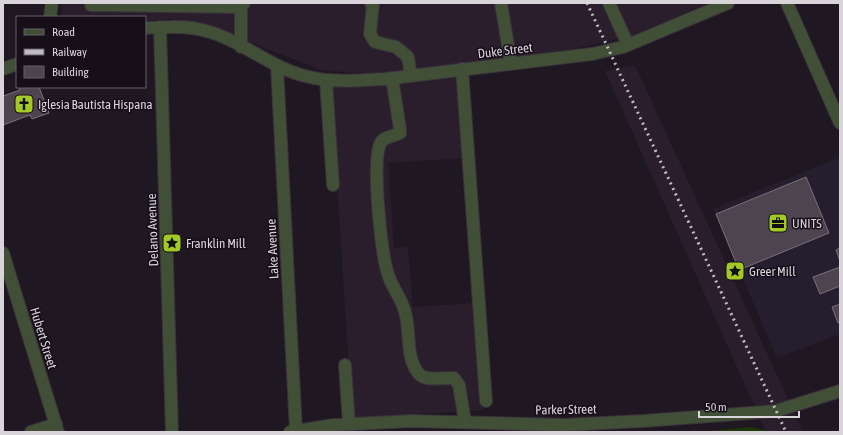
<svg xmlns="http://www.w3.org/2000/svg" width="843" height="435" font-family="'Asap Condensed',sans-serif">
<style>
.commercial{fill:#241e2e}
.built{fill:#2a1e2d}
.green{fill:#1d360c}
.building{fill:#4d444f;stroke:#7a707c}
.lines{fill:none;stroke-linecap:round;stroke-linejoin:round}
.minor-casing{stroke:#39313b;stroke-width:14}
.minor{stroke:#414f37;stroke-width:12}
.rail{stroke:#c0bbc2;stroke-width:3;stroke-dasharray:2 4;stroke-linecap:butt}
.labels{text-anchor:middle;stroke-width:3;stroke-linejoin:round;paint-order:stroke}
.street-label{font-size:13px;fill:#d9d4da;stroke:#160e18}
.poi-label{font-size:13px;fill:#d9d4da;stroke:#160e18;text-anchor:start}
</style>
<rect width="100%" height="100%" fill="#1f1721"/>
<path class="commercial" d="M840,157V334L777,358L713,209Z"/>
<path class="built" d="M62,3H709L633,35L574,49L395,72L356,73L321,70L219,30L171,19L145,21V17H61Z
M635,65L803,432H766L605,71Z
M456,78L463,158L388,163L394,248L408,247L413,307L474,303L483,410L352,418L331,86Z"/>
<path class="green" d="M749,427L765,430L766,432H701Z"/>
<path class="building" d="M19,87H39L49,113L32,119L30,115L3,125V96L20,90Z
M806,177L829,233L739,270L716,214Z
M840,248V261L836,250Z
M840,267V286L820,294L813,277Z
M840,304V322L838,323L832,307Z"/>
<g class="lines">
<g class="minor-casing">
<path id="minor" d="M371,3H373L370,34L375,42L396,47L408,57L411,76
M501,3L511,64
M609,3L628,45
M787,3L840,123
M91,5L241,7
M50,17L52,3
M160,27L172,432
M145,28C166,27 186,25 206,31C242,40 271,69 309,77C334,83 359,80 385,79L592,54L623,47L728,3
M241,47V7L244,3
M277,66L296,431
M3,69L17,64
M462,69L486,401
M392,78L400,129V133C393,137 383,136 380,144C372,164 381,256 389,277C393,289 402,299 405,312C411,331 405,358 419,374C426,382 444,377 454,378L459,385L465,422
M326,80L333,185
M3,253L58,432
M345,365L349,424
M31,432L56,424
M290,432L334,425L411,421L564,425L643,421L776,411L840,391"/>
</g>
<use href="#minor" class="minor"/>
<path class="rail" d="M587,3L786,432"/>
</g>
<defs>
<g id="church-square" transform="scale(1)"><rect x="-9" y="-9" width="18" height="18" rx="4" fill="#a3c926" stroke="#160e18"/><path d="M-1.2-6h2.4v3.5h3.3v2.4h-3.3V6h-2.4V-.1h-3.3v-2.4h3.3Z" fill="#111"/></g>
<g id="office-square" transform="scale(1)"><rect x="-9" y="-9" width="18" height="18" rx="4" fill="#a3c926" stroke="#160e18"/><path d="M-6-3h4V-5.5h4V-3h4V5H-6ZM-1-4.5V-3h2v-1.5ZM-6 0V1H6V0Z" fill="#111"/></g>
<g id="sight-square" transform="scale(1)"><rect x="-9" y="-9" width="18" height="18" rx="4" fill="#a3c926" stroke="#160e18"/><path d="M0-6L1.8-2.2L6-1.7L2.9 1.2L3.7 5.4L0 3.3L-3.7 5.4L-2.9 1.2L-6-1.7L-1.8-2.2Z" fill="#111"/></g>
</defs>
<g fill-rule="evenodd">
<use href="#church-square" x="24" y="104"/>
<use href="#office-square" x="778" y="223"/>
<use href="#sight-square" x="172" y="243"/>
<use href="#sight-square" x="735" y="271"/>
</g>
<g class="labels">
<g class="street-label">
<text transform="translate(505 50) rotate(-7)" y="5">Duke Street</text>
<text transform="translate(152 230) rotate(-92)" y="5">Delano Avenue</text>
<text transform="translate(272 249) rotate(-93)" y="5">Lake Avenue</text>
<text transform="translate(44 338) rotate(73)" y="5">Hubert Street</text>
<text transform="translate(566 409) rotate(-1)" y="5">Parker Street</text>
</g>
<g class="poi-label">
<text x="38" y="109">Iglesia Bautista Hispana</text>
<text x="792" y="228">UNITS</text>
<text x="186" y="248">Franklin Mill</text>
<text x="749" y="276">Greer Mill</text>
</g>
</g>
<rect width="843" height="435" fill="none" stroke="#d9d4da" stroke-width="8"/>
<rect x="16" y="16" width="130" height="72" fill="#160e18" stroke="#645d66"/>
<rect x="24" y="29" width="20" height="6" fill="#414f37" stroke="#645d66"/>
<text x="52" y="36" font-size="12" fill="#d9d4da">Road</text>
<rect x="24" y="49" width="20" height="6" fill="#c0bbc2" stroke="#645d66"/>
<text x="52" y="56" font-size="12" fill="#d9d4da">Railway</text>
<rect x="24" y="66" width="20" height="12" fill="#4d444f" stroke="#645d66"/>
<text x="52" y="76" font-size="12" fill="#d9d4da">Building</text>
<path d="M699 411v6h100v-6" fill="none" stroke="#d9d4da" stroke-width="2"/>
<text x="705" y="411" font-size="12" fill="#d9d4da" stroke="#160e18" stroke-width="3" paint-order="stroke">50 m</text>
</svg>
